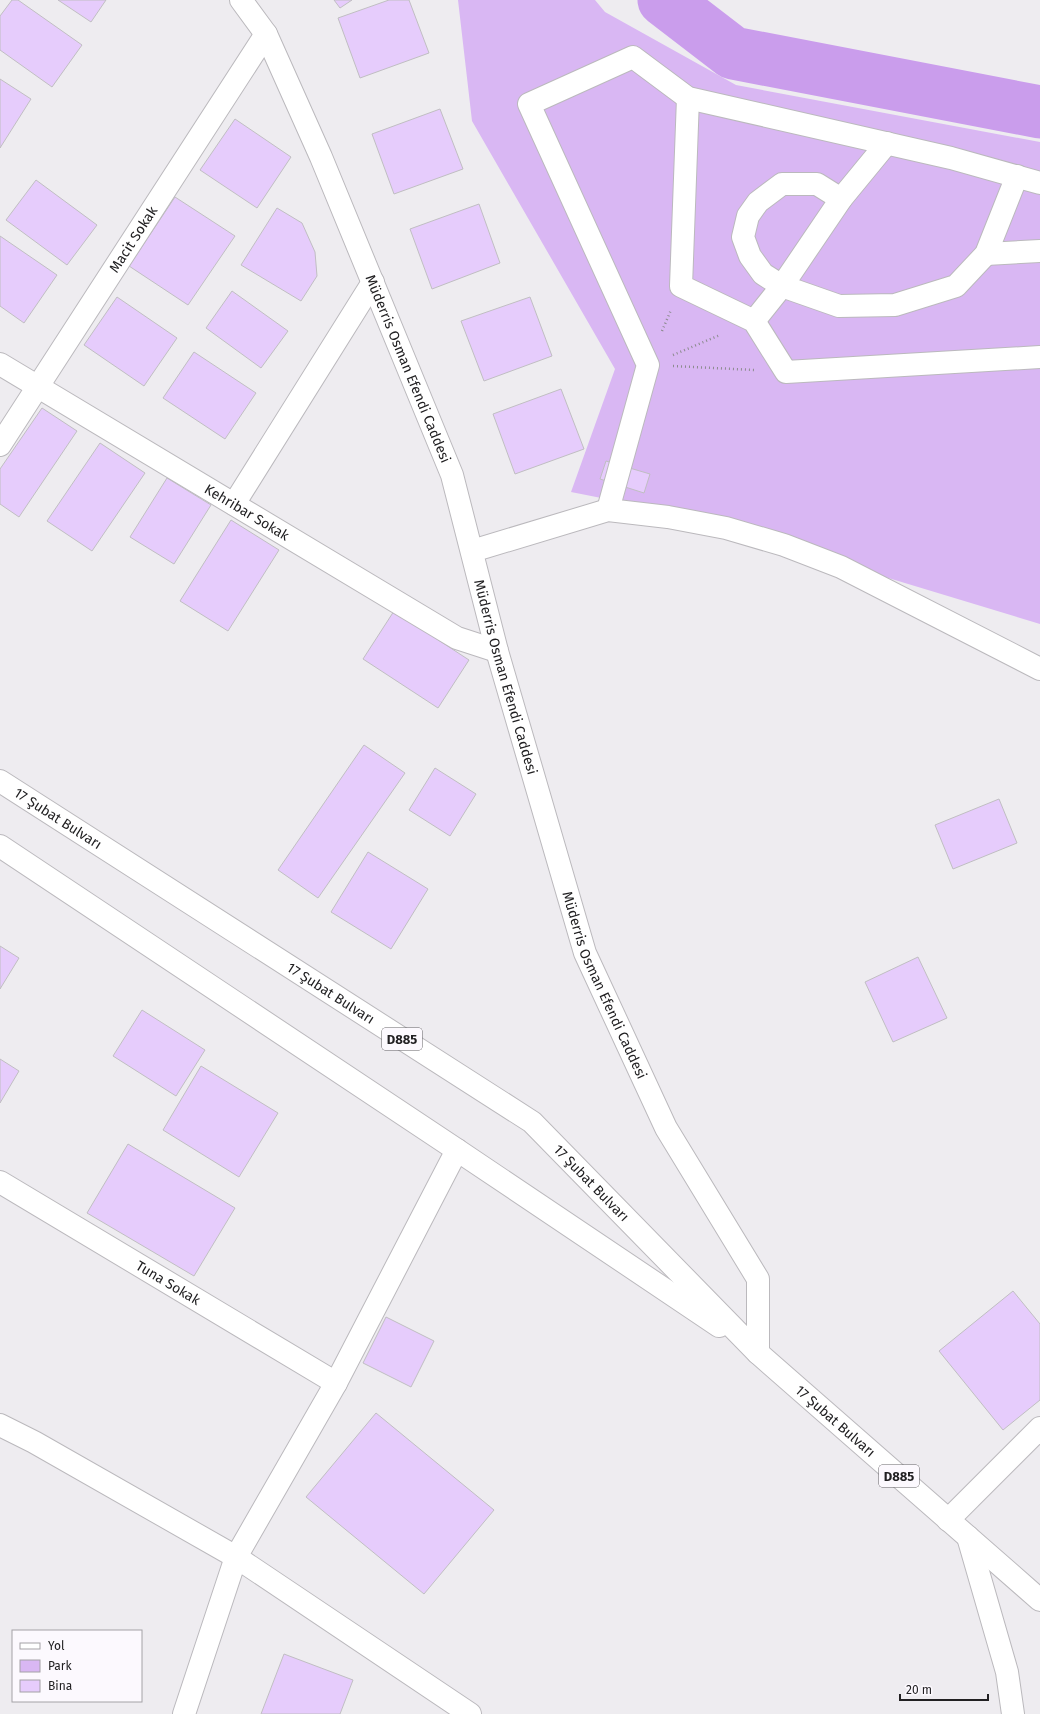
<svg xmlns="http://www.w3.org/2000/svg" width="1040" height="1714" font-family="'Fira Sans',sans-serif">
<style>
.green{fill:#d9b7f3}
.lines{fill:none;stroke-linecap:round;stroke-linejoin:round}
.river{stroke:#ca9dec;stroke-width:53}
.building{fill:#e6ccfc;stroke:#c0bec2}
.minor-casing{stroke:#bbb9bd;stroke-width:24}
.major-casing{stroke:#bbb9bd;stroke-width:24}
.highway-casing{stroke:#bbb9bd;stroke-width:24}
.path{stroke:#8c8b8e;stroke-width:2.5;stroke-dasharray:1 3;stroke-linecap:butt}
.minor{stroke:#fff;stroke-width:22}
.major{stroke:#fff;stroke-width:22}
.highway{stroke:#fff;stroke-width:22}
.labels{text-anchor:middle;stroke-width:3.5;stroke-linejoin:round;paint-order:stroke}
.shield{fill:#fcf9fe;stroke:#636164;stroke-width:1}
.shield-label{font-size:13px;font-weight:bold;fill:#212022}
.street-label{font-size:14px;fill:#212022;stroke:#fcf9fe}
</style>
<rect width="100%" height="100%" fill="#eeecf0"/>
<path class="green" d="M458,0H595L605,12L736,85L1040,142V624L667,511L571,492L615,369L472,121Z"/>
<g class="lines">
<path class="river" d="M664,0L733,53L1040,112"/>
</g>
<path class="building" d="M12,0H18L82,45L52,87L0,50V16Z
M58,0H106L91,22Z
M334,0H352L340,8Z
M389,0H409L429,53L360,78L338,18Z
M0,79L31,99L0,148Z
M440,109L463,169L394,194L372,134Z
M235,119L291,157L257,208L200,170Z
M36,180L97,225L67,265L6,220Z
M175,197L235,236L188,305L129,266Z
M479,204L500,263L432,289L410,229Z
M277,208L302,223L315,252L317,276L301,301L241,265Z
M0,236L57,275L24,323L0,306Z
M232,291L288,331L261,368L206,328Z
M117,297L177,338L144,386L84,345Z
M530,297L552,356L484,381L461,321Z
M194,352L256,393L225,439L163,398Z
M561,389L584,449L515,474L493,414Z
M42,408L77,431L19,517L0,504V469Z
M100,443L145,473L92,551L47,521Z
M606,461L650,474L644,493L600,479Z
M167,478L211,505L174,564L130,537Z
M231,520L279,550L228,631L180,601Z
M394,611L469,660L438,708L363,659Z
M364,745L405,773L318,898L278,870Z
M435,768L476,794L450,836L409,810Z
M999,799L1017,843L953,869L935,825Z
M368,852L428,889L391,949L331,912Z
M0,946L19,958L0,989Z
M918,957L947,1018L893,1042L865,982Z
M142,1010L205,1050L176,1096L113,1056Z
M0,1059L19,1071L0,1103Z
M201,1066L278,1113L239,1177L163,1130Z
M128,1144L235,1208L194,1276L87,1213Z
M1013,1291L1040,1324V1400L1003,1430L939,1351Z
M386,1317L434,1341L411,1387L363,1363Z
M376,1413L494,1510L424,1594L306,1497Z
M284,1654L353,1680L340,1714H261Z"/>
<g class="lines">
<g class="minor-casing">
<g id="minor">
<path d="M688,98L681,286L754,321L786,372L1040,357"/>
<path d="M841,199L817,184H782L758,202L748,216L743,237L750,256L763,274L782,286L839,306L895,305L956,286L986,254L1017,176"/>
<path d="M986,254L1040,251"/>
<path d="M754,321L782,286L841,199L887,143"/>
<path id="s1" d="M0,364L457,638L497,651"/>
<path id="s2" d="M0,445L266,34"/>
<path d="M234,504L373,282"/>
<path d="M608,510L648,365L529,104L633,57L688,98L951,158L1040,183"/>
<path d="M472,551L608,510L668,517L726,528L784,545L841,567L1040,669"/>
<path id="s3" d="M0,1182L336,1383"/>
<path d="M0,1425L34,1442L236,1557L336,1383L457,1150"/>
<path d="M948,1520L1040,1428"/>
<path d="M968,1537L1007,1672L1013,1714"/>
<path d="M184,1714L236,1557L470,1714"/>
</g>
</g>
<g class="major-casing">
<g id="major">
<path id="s4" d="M241,0L266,34L321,157L452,475L497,651L585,953L666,1128L758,1279V1353"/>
</g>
</g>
<g class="highway-casing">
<g id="highway">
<path id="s5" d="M0,781L532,1122L758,1353L1040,1600"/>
<path d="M0,846L457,1150L719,1326"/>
</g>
</g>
<path class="path" d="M662,331L671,310
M673,355L720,335
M673,366L754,370"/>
<use href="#minor" class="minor"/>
<use href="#major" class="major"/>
<use href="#highway" class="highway"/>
</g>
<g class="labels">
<g class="shield">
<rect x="382" y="1028" width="40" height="22" rx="3"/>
<rect x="879" y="1465" width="40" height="22" rx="3"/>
</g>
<g class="shield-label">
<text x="402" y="1044">D885</text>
<text x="899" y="1481">D885</text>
</g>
<g class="street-label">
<text dy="5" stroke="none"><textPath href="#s2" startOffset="245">Macit Sokak</textPath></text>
<text dy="5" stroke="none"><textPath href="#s4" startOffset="406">Müderris Osman Efendi Caddesi</textPath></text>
<text dy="5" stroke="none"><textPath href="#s1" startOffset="288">Kehribar Sokak</textPath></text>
<text dy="5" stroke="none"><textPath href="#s4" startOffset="730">Müderris Osman Efendi Caddesi</textPath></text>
<text dy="5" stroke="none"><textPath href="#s5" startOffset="69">17 Şubat Bulvarı</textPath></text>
<text dy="5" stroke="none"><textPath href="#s4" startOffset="1054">Müderris Osman Efendi Caddesi</textPath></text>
<text dy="5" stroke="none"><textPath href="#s5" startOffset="393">17 Şubat Bulvarı</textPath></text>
<text dy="5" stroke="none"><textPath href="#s5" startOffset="717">17 Şubat Bulvarı</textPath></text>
<text dy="5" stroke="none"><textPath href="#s3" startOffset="196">Tuna Sokak</textPath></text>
<text dy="5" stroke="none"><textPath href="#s5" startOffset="1058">17 Şubat Bulvarı</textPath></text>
</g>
</g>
<rect x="12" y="1630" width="130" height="72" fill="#fcf9fe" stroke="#a4a2a6"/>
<rect x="20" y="1643" width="20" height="6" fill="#ffffff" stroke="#a4a2a6"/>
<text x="48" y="1650" font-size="12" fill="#212022">Yol</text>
<rect x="20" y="1660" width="20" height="12" fill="#d9b7f3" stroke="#a4a2a6"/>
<text x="48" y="1670" font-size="12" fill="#212022">Park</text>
<rect x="20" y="1680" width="20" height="12" fill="#e6ccfc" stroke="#a4a2a6"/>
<text x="48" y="1690" font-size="12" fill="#212022">Bina</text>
<path d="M900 1694v6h88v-6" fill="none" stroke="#212022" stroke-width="2"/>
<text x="906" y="1694" font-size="12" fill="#212022" stroke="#fcf9fe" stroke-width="3" paint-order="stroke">20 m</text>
</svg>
